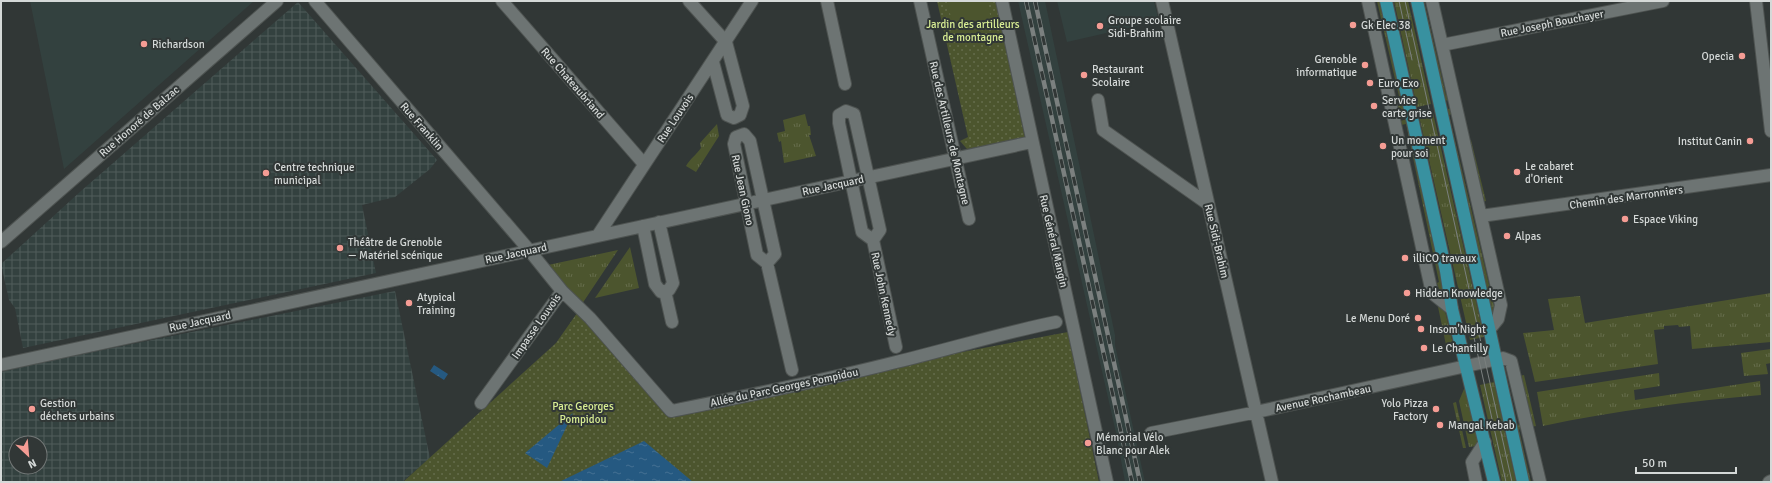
<svg xmlns="http://www.w3.org/2000/svg" width="1772" height="483" font-family="Signika,sans-serif">
<style>
.built{fill:#33413f}
.industrial{fill:url(#industrial-grid);fill-rule:evenodd}
.grass{fill:url(#grass-tufts)}
.park{fill:url(#park-dots)}
.garden{fill:#4c552e}
.water{fill:url(#water-ripples)}
.lines{fill:none;stroke-linecap:round;stroke-linejoin:round}
.minor-casing{stroke:#4e5351;stroke-width:14}
.major-casing{stroke:#4e5351;stroke-width:14}
.minor{stroke:#6d7473;stroke-width:12}
.major{stroke:#3891a0;stroke-width:12}
.tram{stroke:#7b807f;stroke-width:1}
.rail-casing{stroke:#7b807f;stroke-width:4.5}
.rail{stroke:#313736;stroke-width:3;stroke-dasharray:9;stroke-linecap:butt}
.poi-dot{fill:#f59c94;stroke:#313736;stroke-width:1.5}
.labels{text-anchor:middle;stroke-width:4;stroke-linejoin:round;paint-order:stroke}
.poi-label{font-size:11px;fill:#d5d9d8;stroke:#313736;text-anchor:start}
.street-label{font-size:11px;fill:#d5d9d8;stroke:#313736}
.park-label{font-size:11px;fill:#d8ed93;stroke:#313736}
</style>
<defs>
<pattern id="industrial-grid" width="8" height="8" patternUnits="userSpaceOnUse"><rect width="8" height="8" fill="#33413f"/><path d="M0 4h8M4 0v8" fill="none" stroke="#505c5a"/></pattern>
<pattern id="grass-tufts" width="24" height="20" patternUnits="userSpaceOnUse"><rect width="24" height="20" fill="#4c552e"/><path d="M3 7l-1-3M5 7V3M7 7l1-3M15 17l-1-3M17 17v-4M19 17l1-3" fill="none" stroke="#656d4c"/></pattern>
<pattern id="park-dots" width="8" height="8" patternUnits="userSpaceOnUse"><rect width="8" height="8" fill="#4c552e"/><path d="M2 2h.1M6 6h.1" fill="none" stroke="#656d4c" stroke-width="1.8" stroke-linecap="round"/></pattern>
<pattern id="water-ripples" width="26" height="14" patternUnits="userSpaceOnUse"><rect width="26" height="14" fill="#255981"/><path d="M2 4q2-2 4 0t4 0M15 11q2-2 4 0t4 0" fill="none" stroke="#447092"/></pattern>
</defs>
<rect width="100%" height="100%" fill="#313736"/>
<path class="built" d="M30,1H254L64,169Z
M1018,1H1045L1115,335V345L1145,482H1125L1116,433Z
M1057,1H1154L1159,21L1067,42Z"/>
<path class="industrial" d="M298,2L437,160L430,169L395,197L362,205L376,273L23,348L15,308L9,300L1,264L81,191Z
M395,291L430,458L402,482H1V372L53,360ZM16,443H40V467H16Z"/>
<path class="grass" d="M1377,1H1382L1407,109L1398,111L1397,106L1401,105Z
M1394,1H1408L1431,104L1417,107Z
M1420,1H1424L1446,95L1449,94L1450,100L1443,101Z
M1452,108L1454,113L1449,115L1496,314L1493,319L1444,110Z
M1433,113L1484,337L1470,340L1419,116Z
M805,114L808,126H810L811,135H809L816,156L784,163L781,141L779,142L777,133L785,131L783,120Z
M1408,119L1442,267V293L1440,292L1437,283L1439,282L1406,124L1401,125L1400,121Z
M717,124L719,136L696,172L686,166C690,159 696,155 701,148L700,143Z
M1471,140L1486,201L1481,202L1467,142Z
M630,247L639,288L595,298Z
M618,250L582,304L548,265Z
M1771,293V342L1692,349L1690,326L1679,327L1678,325L1664,326V329L1654,330L1658,364L1535,382L1523,333L1554,330L1548,299L1580,296L1585,323Z
M1437,302L1444,307L1453,344L1446,345Z
M1771,349V363L1766,364L1768,374L1744,376L1741,353Z
M1659,373L1660,386L1634,390L1635,400L1760,381L1761,395C1690,401 1613,411 1543,426L1537,392Z
M1524,375L1536,426L1531,427L1519,376Z
M1494,382L1516,482H1502L1480,385Z
M1469,387L1480,438L1477,446L1469,447L1459,401L1464,389Z
M1456,402L1466,448H1463L1453,403Z
M1521,419L1523,425L1519,430L1531,482H1527L1516,430Z"/>
<path class="park" d="M937,1H996L1025,138L967,149L960,141L968,137Z
M582,306L671,407L1068,332L1099,482H403L556,343Z"/>
<path class="garden" d="M947,1H987L993,28L956,37Z"/>
<path class="water" d="M434,365L448,374L444,380L430,371Z
M573,413L547,468L525,453Z
M644,441L693,482H559L640,443Z"/>
<g class="lines">
<g class="minor-casing">
<path id="minor" d="M315,1L529,250L562,291L590,318L671,411C746,396 822,381 896,362C950,349 1002,333 1056,322
M502,1L644,164
M689,1L726,42L743,106L740,115L734,118L727,115L713,62
M827,1L845,84
M920,1L969,219
M1002,1L1107,482
M1162,1L1272,482
M1368,1L1432,293L1452,309
M1432,1L1501,305L1498,319L1489,330
M1756,1L1771,131
M1442,45L1663,1
M1098,100L1103,130L1208,204
M846,111L854,114L880,230L873,240L862,232L839,123V115Z
M744,134L750,141L775,254L767,263L757,255L734,144L736,137Z
M1481,216L1771,175
M643,226L655,284L661,292L669,290L673,283L659,222
M598,235L752,1
M873,240L896,347
M1,242L277,1
M767,263L792,370
M665,291L672,322
M1,365L1032,142
M481,403L562,291
M1151,433L1247,414L1503,358L1511,361L1540,482
M1476,482L1472,462L1485,442
M1769,482L1771,481"/>
</g>
<g class="major-casing">
<path id="major" d="M1386,1L1446,271L1452,309L1494,482
M1417,1L1523,482"/>
</g>
<use href="#minor" class="minor"/>
<use href="#major" class="major"/>
<path class="tram" d="M1399,1L1412,60
M1405,1L1512,482
M1473,333L1506,482"/>
<g class="rail-casing">
<path id="rail" d="M1026,1L1132,482
M1035,1L1140,482"/>
</g>
<use href="#rail" class="rail"/>
</g>
<g class="poi-dot">
<circle cx="1353" cy="25" r="4"/>
<circle cx="1100" cy="26" r="4"/>
<circle cx="144" cy="44" r="4"/>
<circle cx="1742" cy="56" r="4"/>
<circle cx="1365" cy="65" r="4"/>
<circle cx="1084" cy="75" r="4"/>
<circle cx="1370" cy="83" r="4"/>
<circle cx="1374" cy="106" r="4"/>
<circle cx="1750" cy="141" r="4"/>
<circle cx="1383" cy="146" r="4"/>
<circle cx="1517" cy="172" r="4"/>
<circle cx="266" cy="173" r="4"/>
<circle cx="1625" cy="219" r="4"/>
<circle cx="1507" cy="236" r="4"/>
<circle cx="340" cy="248" r="4"/>
<circle cx="1405" cy="258" r="4"/>
<circle cx="1407" cy="293" r="4"/>
<circle cx="409" cy="303" r="4"/>
<circle cx="1418" cy="318" r="4"/>
<circle cx="1421" cy="329" r="4"/>
<circle cx="1424" cy="348" r="4"/>
<circle cx="32" cy="409" r="4"/>
<circle cx="1436" cy="409" r="4"/>
<circle cx="1440" cy="425" r="4"/>
<circle cx="1088" cy="443" r="4"/>
</g>
<g class="labels">
<g class="poi-label">
<text x="1108" y="24">Groupe scolaire<tspan x="1108" dy="13">Sidi-Brahim</tspan></text>
<text x="1361" y="29">Gk Elec 38</text>
<text x="152" y="48">Richardson</text>
<text x="1734" y="60" text-anchor="end">Opecia</text>
<text x="1357" y="63" text-anchor="end">Grenoble<tspan x="1357" dy="13">informatique</tspan></text>
<text x="1092" y="73">Restaurant<tspan x="1092" dy="13">Scolaire</tspan></text>
<text x="1378" y="87">Euro Exo</text>
<text x="1382" y="104">Service<tspan x="1382" dy="13">carte grise</tspan></text>
<text x="1391" y="144">Un moment<tspan x="1391" dy="13">pour soi</tspan></text>
<text x="1742" y="145" text-anchor="end">Institut Canin</text>
<text x="1525" y="170">Le cabaret<tspan x="1525" dy="13">d'Orient</tspan></text>
<text x="274" y="171">Centre technique<tspan x="274" dy="13">municipal</tspan></text>
<text x="1633" y="223">Espace Viking</text>
<text x="1515" y="240">Alpas</text>
<text x="348" y="246">Théâtre de Grenoble<tspan x="348" dy="13">— Matériel scénique</tspan></text>
<text x="1413" y="262">illiCO travaux</text>
<text x="1415" y="297">Hidden Knowledge</text>
<text x="417" y="301">Atypical<tspan x="417" dy="13">Training</tspan></text>
<text x="1410" y="322" text-anchor="end">Le Menu Doré</text>
<text x="1429" y="333">Insom'Night</text>
<text x="1432" y="352">Le Chantilly</text>
<text x="40" y="407">Gestion<tspan x="40" dy="13">déchets urbains</tspan></text>
<text x="1428" y="407" text-anchor="end">Yolo Pizza<tspan x="1428" dy="13">Factory</tspan></text>
<text x="1448" y="429">Mangal Kebab</text>
<text x="1096" y="441">Mémorial Vélo<tspan x="1096" dy="13">Blanc pour Alek</tspan></text>
</g>
<g class="street-label">
<text transform="translate(1552 23) rotate(-11)" y="4">Rue Joseph Bouchayer</text>
<text transform="translate(573 83) rotate(49)" y="4">Rue Chateaubriand</text>
<text transform="translate(675 118) rotate(-56)" y="4">Rue Louvois</text>
<text transform="translate(139 121) rotate(-41)" y="4">Rue Honoré de Balzac</text>
<text transform="translate(422 126) rotate(49)" y="4">Rue Franklin</text>
<text transform="translate(950 133) rotate(77)" y="4">Rue des Artilleurs de Montagne</text>
<text transform="translate(833 185) rotate(-12)" y="4">Rue Jacquard</text>
<text transform="translate(743 190) rotate(78)" y="4">Rue Jean Giono</text>
<text transform="translate(1626 197) rotate(-8)" y="4">Chemin des Marronniers</text>
<text transform="translate(1054 241) rotate(77)" y="4">Rue Général Mangin</text>
<text transform="translate(1217 241) rotate(77)" y="4">Rue Sidi-Brahim</text>
<text transform="translate(516 253) rotate(-12)" y="4">Rue Jacquard</text>
<text transform="translate(884 294) rotate(78)" y="4">Rue John Kennedy</text>
<text transform="translate(200 321) rotate(-12)" y="4">Rue Jacquard</text>
<text transform="translate(536 326) rotate(-55)" y="4">Impasse Louvois</text>
<text transform="translate(784 387) rotate(-12)" y="4">Allée du Parc Georges Pompidou</text>
<text transform="translate(1323 398) rotate(-12)" y="4">Avenue Rochambeau</text>
</g>
<g class="park-label">
<text x="973" y="28">Jardin des artilleurs<tspan x="973" dy="13">de montagne</tspan></text>
<text x="583" y="410">Parc Georges<tspan x="583" dy="13">Pompidou</tspan></text>
</g>
</g>
<rect width="1772" height="483" fill="none" stroke="#d5d9d8" stroke-width="4"/>
<g transform="translate(28 455) rotate(154)"><circle r="19" fill="#313736" stroke="#737877"/>
<path d="M0-3L7 15L0 10L-7 15Z" fill="#f59c94"/>
<text y="-6" font-size="11" font-weight="bold" text-anchor="middle" fill="#d5d9d8">N</text>
</g>
<path d="M1636 467v6h100v-6" fill="none" stroke="#d5d9d8" stroke-width="2"/>
<text x="1642" y="467" font-size="12" fill="#d5d9d8" stroke="#313736" stroke-width="3" paint-order="stroke">50 m</text>
</svg>
